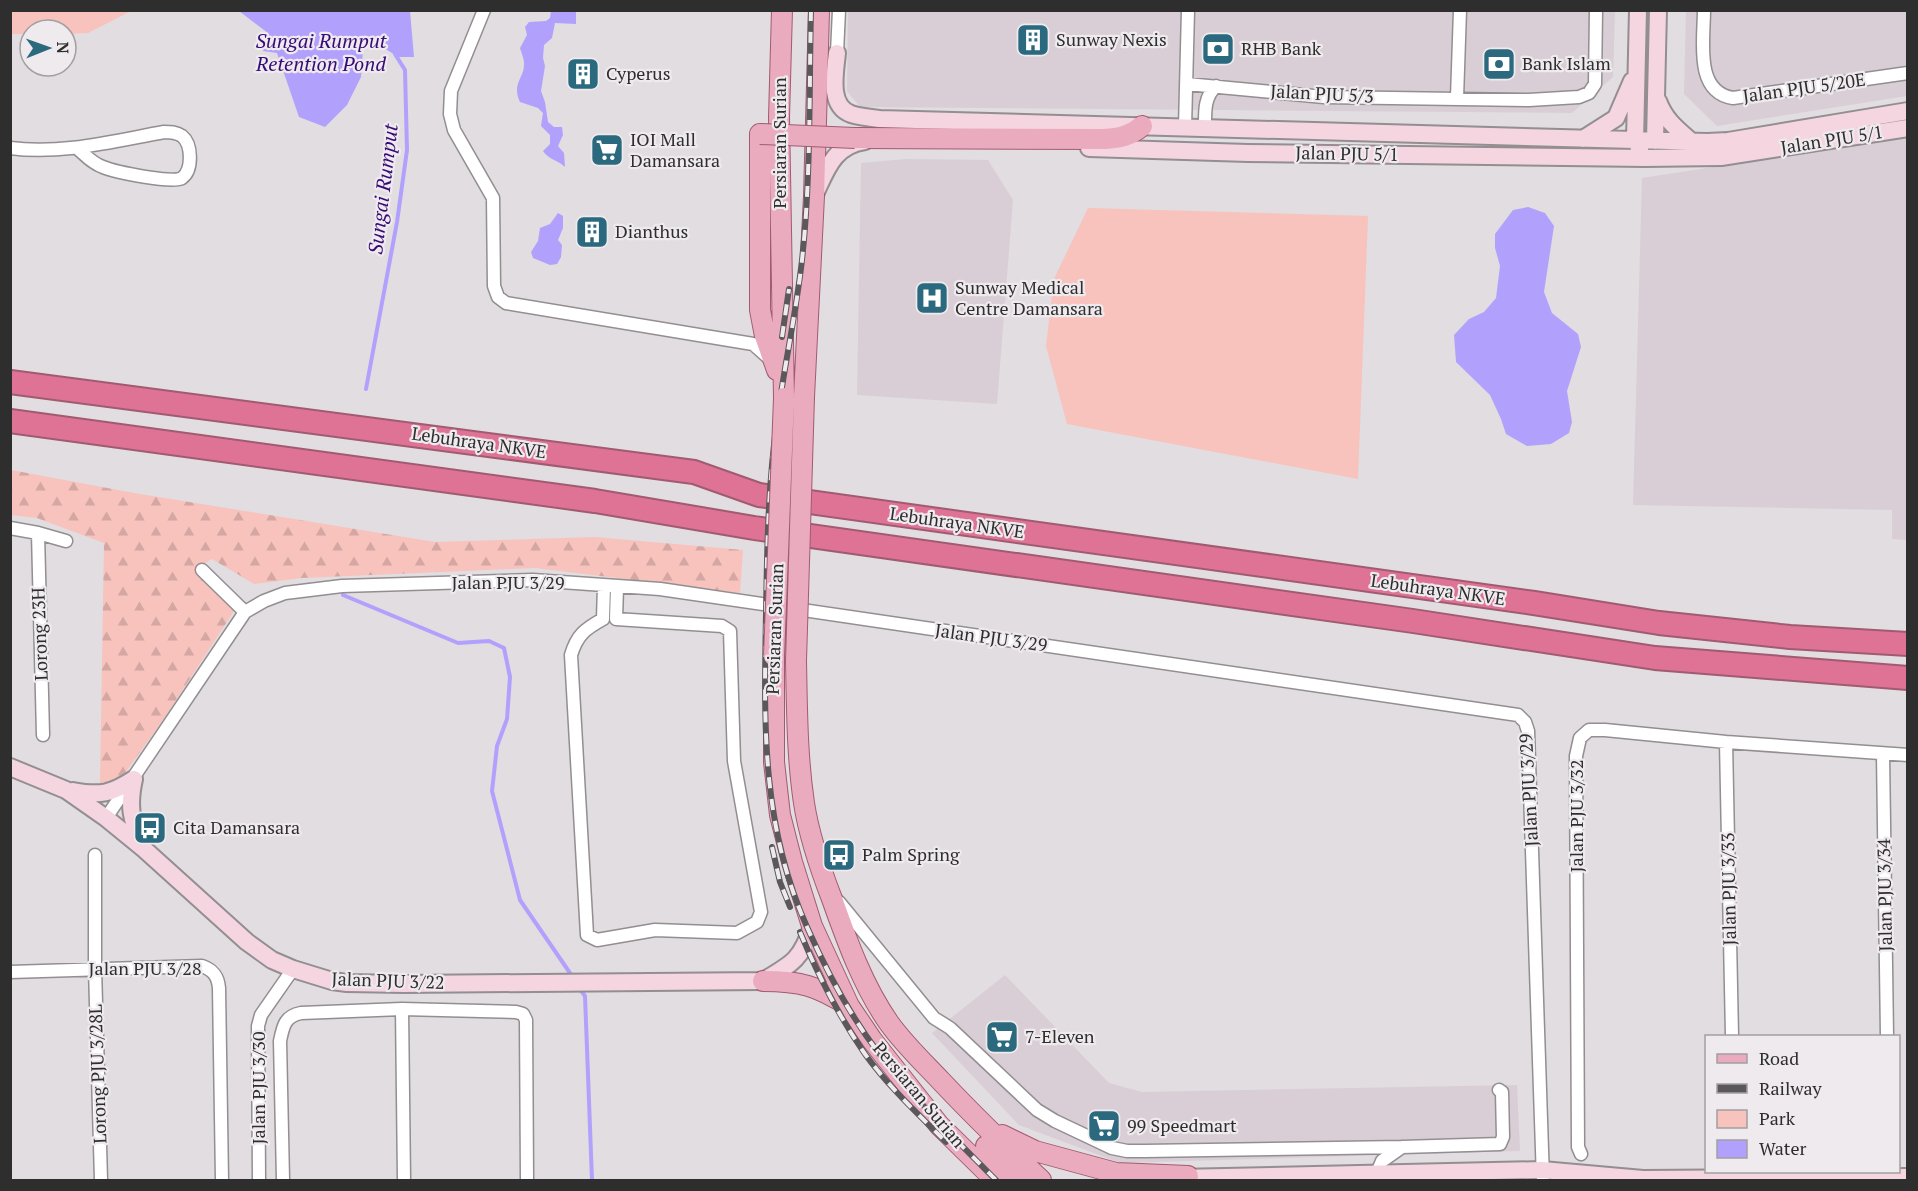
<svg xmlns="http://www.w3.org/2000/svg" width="1918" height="1191" font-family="'PT Serif',serif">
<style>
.built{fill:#d9ced5}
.green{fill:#f8c2bd}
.forest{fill:url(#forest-firs)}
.water{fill:#b2a1fc}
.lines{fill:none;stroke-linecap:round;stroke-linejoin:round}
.stream{stroke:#b2a1fc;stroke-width:4}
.street-casing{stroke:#928e91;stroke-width:15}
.secondary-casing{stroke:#928e91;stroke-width:20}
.primary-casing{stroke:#a15b71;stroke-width:22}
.highway-casing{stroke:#a15b71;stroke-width:26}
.street{stroke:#fff;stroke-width:12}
.secondary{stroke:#f5d5df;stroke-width:16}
.primary{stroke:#ebabbf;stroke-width:20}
.highway{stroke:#de7395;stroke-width:22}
.rail-casing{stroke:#5a585a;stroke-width:6}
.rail{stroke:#eeeaed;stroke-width:4;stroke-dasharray:11;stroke-linecap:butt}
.primary-bridge-casing{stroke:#a15b71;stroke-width:22;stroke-linecap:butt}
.primary-bridge{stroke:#ebabbf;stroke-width:20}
.labels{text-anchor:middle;stroke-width:4.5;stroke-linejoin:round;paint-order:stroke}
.poi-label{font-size:18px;fill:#2f2e2f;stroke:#eeeaed;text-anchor:start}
.street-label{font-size:18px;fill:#2f2e2f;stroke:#eeeaed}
.water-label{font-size:20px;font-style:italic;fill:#370b77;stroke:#eeeaed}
</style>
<defs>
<pattern id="forest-firs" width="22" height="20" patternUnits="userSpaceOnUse" patternTransform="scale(1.5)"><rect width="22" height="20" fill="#f8c2bd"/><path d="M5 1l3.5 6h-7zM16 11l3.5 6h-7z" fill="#d5a7a3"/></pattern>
</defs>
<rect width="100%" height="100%" fill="#e1dde0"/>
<path class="built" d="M848,11H1615L1613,77L1572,113L860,107L847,91Z
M1686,11H1907V96L1717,126L1684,94Z
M1907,137V540L1892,539V510L1633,505L1642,178Z
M906,159L988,160L1013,200L997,404L857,395L861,163Z
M1005,975L1109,1083L1142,1092L1517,1085L1520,1151L1120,1163L1019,1125L932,1033Z"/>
<path class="green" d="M10,11L11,10L131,11L88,33L66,34V30H30V34H11Z
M1088,208L1368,216L1358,479L1067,424L1046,346L1054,279Z"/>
<path class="forest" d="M11,470L134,493L435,542L595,537L743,550L740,593L535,568L302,578L254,584L212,559L197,568L234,611L165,717L120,780L100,783L104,543L37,518L11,515Z"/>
<path class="water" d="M239,11H410L414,57H398L364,35L361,77L347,105L325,127L299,117L277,53L263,51L268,33Z
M551,11H576V24L555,23L552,38L544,45L543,58L545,66L541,91L545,102L548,122L554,127H562L563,135L558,146L564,153L565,167C558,160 549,160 543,151L550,144V135L541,126L543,113L538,108L520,102C511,83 525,78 524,63C524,58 521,52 520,48L527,35L525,27L529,22L546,21L550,18Z
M1528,207L1545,213L1554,226L1544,292L1552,313L1578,334L1581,347L1567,391L1572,422L1569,433L1551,444L1527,446L1506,434L1501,419L1490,395L1456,362L1454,335L1469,319L1484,312L1496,298L1500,266L1495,248V234L1513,210Z
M558,213L563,216V228L558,240L562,245L561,257L557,264L550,265L533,258L531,252L538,241L540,228L550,224Z"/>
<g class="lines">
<path class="stream" d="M366,389L397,222L407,150L405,70L395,54
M343,595L458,643L489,641L504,648L510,677L507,719L497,746L492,791L520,900L572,976
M579,988L585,996L592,1180"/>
<g class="street-casing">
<path id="street" d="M484,10L451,91L450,114L454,130L493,198L494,286L498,297L506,303L753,344L770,359
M1704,10C1704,40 1694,92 1733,98L1908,73
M837,53L839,10
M1187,84L1324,97L1529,100L1579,97L1589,93L1595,84L1596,10
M1457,98L1460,10
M1185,127L1188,10
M1205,127C1205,112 1204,97 1216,86
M10,148C61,155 114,141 164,132C170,132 176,132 182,136C192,144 193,170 182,178C173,184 115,172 103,167C93,164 85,155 77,148
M10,528L38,533L66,541
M38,533L43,735
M202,570L245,612
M604,586L603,619C585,629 577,635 571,655L587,935L597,940L655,930L737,933L757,922L761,912L734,761L730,631L722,626L616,619L617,587
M1726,742L1732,1036
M1883,754L1887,1036
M106,818L245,612L264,601L285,593L342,586L533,580L660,589L1518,715L1525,722L1528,731L1543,1180
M95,855V968L101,1180
M839,902L934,1018L950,1028L1037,1110L1055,1121L1112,1148L1127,1151H1145L1402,1147
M10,972L202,966C213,970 218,976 219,988L222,1180
M402,1009L404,1180
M1581,1154L1578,1147L1576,756L1580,738L1589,730H1605L1726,742L1908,755
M1377,1173L1382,1161L1402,1147L1500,1144L1503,1137L1502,1092L1499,1090
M259,1180L258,1026L261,1015L293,969
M283,1180L280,1041C283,1026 285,1016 301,1013L402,1009L516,1012L523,1014L526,1020L527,1180"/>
</g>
<g class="secondary-casing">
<path id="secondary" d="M1638,10L1635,140L1640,149
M837,53C835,73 828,106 851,114C860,117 871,118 880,119L1707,142L1728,141L1908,111
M1658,101C1665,120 1677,129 1692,142
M1583,139L1616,118L1632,81
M1655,141L1658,10
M1089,148L1248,153L1645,158L1721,157L1908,128
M816,192C827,168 835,145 865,141
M10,767L66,790L106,818L144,849L247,942L272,960L293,969L332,981L347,983L404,984L763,981C792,964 802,959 812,926
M134,779C128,806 131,821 143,845
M73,791C100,796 111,794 134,779
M1177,1178L1542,1170L1643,1179L1908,1177"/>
</g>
<g class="primary-casing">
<path id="primary" d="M782,10L779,117L784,398
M760,134V310L765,336L777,370
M855,138L1104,139C1120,138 1130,136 1142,126
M804,397L814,196L819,10
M774,656V762L780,815L792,862L812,926L849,1006L872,1040L939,1125L995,1180
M796,661C797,709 797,756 804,803C809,836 820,868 832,899C847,941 863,986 889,1023C904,1044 923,1062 941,1081C973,1115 1007,1148 1041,1180
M763,981C801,981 817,986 849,1006
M1002,1135L1035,1151L1116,1173L1188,1176
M986,1146L1020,1180"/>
</g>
<g class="highway-casing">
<path id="highway" d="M10,382L694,472L759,495L1534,603L1659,623L1790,637L1908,644
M10,421L595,501L754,528L1413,621L1655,658L1908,678"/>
</g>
<use href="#street" class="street"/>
<use href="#secondary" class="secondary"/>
<use href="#primary" class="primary"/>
<use href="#highway" class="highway"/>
<g class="rail-casing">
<path id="rail" d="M811,10C809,93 811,178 802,260C796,314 784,367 777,421C768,485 767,549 766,614C764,723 761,824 807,927C826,970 849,1014 878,1052C913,1098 955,1139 996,1180
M782,337L789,289
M772,847L780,882L790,907
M800,932C818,975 838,1015 865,1054C888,1086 918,1114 946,1142"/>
</g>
<use href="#rail" class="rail"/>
<g class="primary-bridge-casing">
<path id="primary-bridge" d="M760,134L855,138
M774,656L784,398
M796,661L804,397"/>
</g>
<use href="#primary-bridge" class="primary-bridge"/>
</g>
<defs>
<g id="building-square" transform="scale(1.725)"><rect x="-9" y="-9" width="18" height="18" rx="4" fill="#2a697e" stroke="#eeeaed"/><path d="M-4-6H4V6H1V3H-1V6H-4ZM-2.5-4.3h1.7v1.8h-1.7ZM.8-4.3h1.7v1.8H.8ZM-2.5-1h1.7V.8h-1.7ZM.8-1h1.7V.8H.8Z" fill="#fff"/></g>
<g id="bank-square" transform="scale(1.725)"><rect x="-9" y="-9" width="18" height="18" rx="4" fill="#2a697e" stroke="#eeeaed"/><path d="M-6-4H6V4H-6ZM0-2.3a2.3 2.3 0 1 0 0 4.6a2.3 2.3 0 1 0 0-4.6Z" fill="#fff"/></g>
<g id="supermarket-square" transform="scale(1.725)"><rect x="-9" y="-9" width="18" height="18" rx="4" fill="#2a697e" stroke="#eeeaed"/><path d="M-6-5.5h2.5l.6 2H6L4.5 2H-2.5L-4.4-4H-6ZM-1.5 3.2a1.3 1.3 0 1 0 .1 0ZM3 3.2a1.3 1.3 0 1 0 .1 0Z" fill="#fff"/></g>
<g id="hospital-square" transform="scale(1.725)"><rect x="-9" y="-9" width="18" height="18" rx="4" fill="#2a697e" stroke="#eeeaed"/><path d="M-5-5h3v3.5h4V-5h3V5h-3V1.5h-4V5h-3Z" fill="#fff"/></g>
<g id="bus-square" transform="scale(1.725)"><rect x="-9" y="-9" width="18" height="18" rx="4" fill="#2a697e" stroke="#eeeaed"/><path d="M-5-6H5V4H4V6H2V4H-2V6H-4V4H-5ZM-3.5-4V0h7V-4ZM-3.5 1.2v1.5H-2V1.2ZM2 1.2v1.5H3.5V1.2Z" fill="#fff"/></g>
</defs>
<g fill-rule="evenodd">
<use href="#building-square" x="1033" y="40"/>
<use href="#bank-square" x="1218" y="49"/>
<use href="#bank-square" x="1499" y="64"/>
<use href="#building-square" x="583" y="74"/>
<use href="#supermarket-square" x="607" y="150"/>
<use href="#building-square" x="592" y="232"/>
<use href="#hospital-square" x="932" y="298"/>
<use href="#bus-square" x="150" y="828"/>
<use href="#bus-square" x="839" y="855"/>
<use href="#supermarket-square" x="1002" y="1037"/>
<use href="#supermarket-square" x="1104" y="1126"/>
</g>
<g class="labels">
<g class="poi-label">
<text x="1056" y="46">Sunway Nexis</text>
<text x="1241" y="55">RHB Bank</text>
<text x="1522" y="70">Bank Islam</text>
<text x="606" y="80">Cyperus</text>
<text x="630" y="146">IOI Mall<tspan x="630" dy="21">Damansara</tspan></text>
<text x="615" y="238">Dianthus</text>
<text x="955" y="294">Sunway Medical<tspan x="955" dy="21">Centre Damansara</tspan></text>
<text x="173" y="834">Cita Damansara</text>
<text x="862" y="861">Palm Spring</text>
<text x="1025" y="1043">7-Eleven</text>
<text x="1127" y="1132">99 Speedmart</text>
</g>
<g class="street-label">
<text transform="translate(1804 88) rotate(-8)" y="6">Jalan PJU 5/20E</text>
<text transform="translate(1322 94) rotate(3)" y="6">Jalan PJU 5/3</text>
<text transform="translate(1832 140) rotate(-9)" y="6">Jalan PJU 5/1</text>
<text transform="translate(780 143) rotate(-90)" y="6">Persiaran Surian</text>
<text transform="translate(1347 154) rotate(1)" y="6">Jalan PJU 5/1</text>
<text transform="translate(479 443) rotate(8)" y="6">Lebuhraya NKVE</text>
<text transform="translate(957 523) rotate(8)" y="6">Lebuhraya NKVE</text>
<text x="508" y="589">Jalan PJU 3/29</text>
<text transform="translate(1438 590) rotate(8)" y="6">Lebuhraya NKVE</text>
<text transform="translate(775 629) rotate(-88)" y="6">Persiaran Surian</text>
<text transform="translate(40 634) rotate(-92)" y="6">Lorong 23H</text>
<text transform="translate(991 638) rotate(8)" y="6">Jalan PJU 3/29</text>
<text transform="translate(1529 790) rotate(-93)" y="6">Jalan PJU 3/29</text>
<text transform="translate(1577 816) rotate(-90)" y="6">Jalan PJU 3/32</text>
<text transform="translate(1729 889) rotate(-91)" y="6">Jalan PJU 3/33</text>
<text transform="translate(1885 895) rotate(-91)" y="6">Jalan PJU 3/34</text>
<text x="145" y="975">Jalan PJU 3/28</text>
<text transform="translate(388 981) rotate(2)" y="6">Jalan PJU 3/22</text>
<text transform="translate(98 1074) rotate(-92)" y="6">Lorong PJU 3/28L</text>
<text transform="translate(259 1088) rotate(-90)" y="6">Jalan PJU 3/30</text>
<text transform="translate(919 1095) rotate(50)" y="6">Persiaran Surian</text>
</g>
<g class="water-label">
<text x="321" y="48">Sungai Rumput<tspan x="321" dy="23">Retention Pond</tspan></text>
<text transform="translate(383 189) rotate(-83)" y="7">Sungai Rumput</text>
</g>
</g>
<rect width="1918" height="1191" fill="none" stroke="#2f2e2f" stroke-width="24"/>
<rect x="1705" y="1035" width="195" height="138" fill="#eeeaed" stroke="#a29fa1" stroke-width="1.5"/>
<rect x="1717" y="1054" width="30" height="9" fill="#ebabbf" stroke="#a29fa1" stroke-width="1.5"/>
<text x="1759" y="1065" font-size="18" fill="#2f2e2f">Road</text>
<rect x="1717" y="1084" width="30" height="9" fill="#5a585a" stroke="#a29fa1" stroke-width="1.5"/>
<text x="1759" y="1095" font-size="18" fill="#2f2e2f">Railway</text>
<rect x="1717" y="1110" width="30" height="18" fill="#f8c2bd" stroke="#a29fa1" stroke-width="1.5"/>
<text x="1759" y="1125" font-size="18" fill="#2f2e2f">Park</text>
<rect x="1717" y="1140" width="30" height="18" fill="#b2a1fc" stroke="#a29fa1" stroke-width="1.5"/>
<text x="1759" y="1155" font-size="18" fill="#2f2e2f">Water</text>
<g transform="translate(48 48) rotate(89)"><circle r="28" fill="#eeeaed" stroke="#a29fa1" stroke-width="1.5"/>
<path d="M0-4.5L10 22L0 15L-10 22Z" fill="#2a697e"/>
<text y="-9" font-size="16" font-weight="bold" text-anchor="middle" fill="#2f2e2f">N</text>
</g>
</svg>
